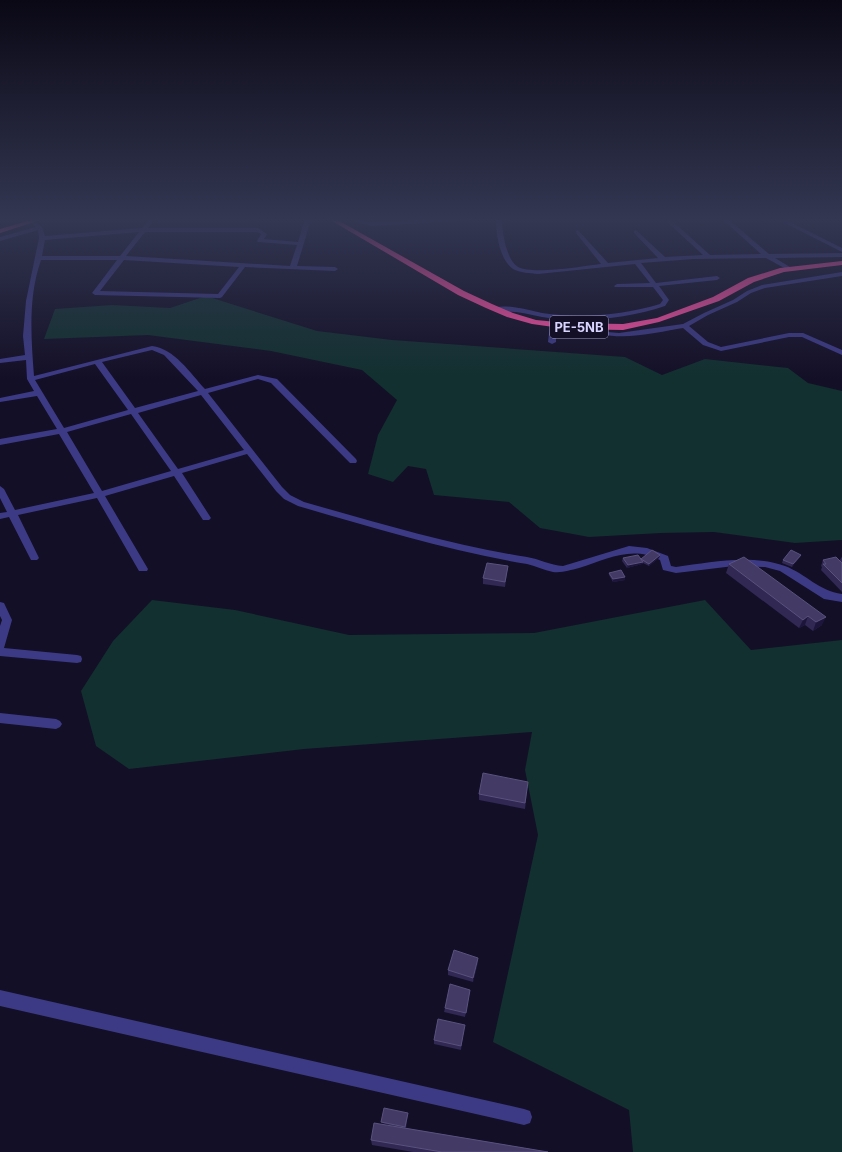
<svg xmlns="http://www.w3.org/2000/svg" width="842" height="1152" font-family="Inter,sans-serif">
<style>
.green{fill:#12302f}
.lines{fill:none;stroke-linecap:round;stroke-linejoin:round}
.minor{fill:#3d3a85;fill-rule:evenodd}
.highway{fill:#ff4fa3;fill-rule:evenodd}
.wall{fill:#312854}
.shaded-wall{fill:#1d163a}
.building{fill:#433a66;stroke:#5a527e}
.labels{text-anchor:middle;stroke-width:3.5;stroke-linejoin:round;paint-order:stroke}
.shield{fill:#130f26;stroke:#9e99be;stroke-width:1}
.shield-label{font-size:13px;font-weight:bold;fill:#d9d4ff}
</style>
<rect width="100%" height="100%" fill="#130f26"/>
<path class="green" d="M206,296L317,331L392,340L625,357L662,375L705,359L788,368L808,383L842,391V540L795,543L714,532L661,533L589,537L540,528L509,502L434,495L426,469L408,466L393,482L368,474L378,435L397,400L362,370L271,351L148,335L44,339L55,309L112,305L170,308Z
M152,600L235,610L349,635L534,633L705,600L751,650L842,640V1152H633L629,1110L493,1042L538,835L525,770L532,732L304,749L129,769L96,746L81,691L113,641Z"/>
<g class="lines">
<path class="minor" d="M150,218H156L148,228H258L267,234L264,239L298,242L304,222L309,218H315L310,223L297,266L335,267L338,269L335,271L245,267L222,297L220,298L95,295L92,293L117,260H41C28,297 31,337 34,376L152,346C175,349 190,373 205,389L258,375L277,379L356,459L357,461L356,463H350L271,383L258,379L208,393L282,487L290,495L304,502C378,523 451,545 527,557C539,559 550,565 563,566L629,546L647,548L668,556L671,566L676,567C712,562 750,554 785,566C806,574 819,591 842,594V602L824,599L780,571L765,567L734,566L676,573L663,570L660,560C632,545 607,559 579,568C570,570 563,573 553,572C544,570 535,566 527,564C449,551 374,528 298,506L284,499L276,491L247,454L182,473L211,518L209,520H203L174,476L105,496L148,569L147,571H139L97,498L18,515L39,558L37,560H31L9,517L0,519V513L7,512L0,498V486L4,489L15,510L94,493L59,434L0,445V439L57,429L37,396L0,402V398L34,391L27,379L26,360L0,363V359L25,355L23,336L26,301L39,238L38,230L0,241V237L36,227L28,221L31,219L42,227L45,236L142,228ZM139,232L120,256H42L45,240ZM145,232H257L261,234L257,241L258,242L297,245L290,266L126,256ZM124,260L239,267L218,294L100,291ZM152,350L164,355L198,391L135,408L102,362ZM95,364L128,410L64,428L35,380ZM201,395L244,450L178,469L138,413ZM131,414L171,471L102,491L67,432Z
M354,218H360L363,221L371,222L456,218H486L483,220L371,226L359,223Z
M496,218H502C502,231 506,260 518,267C533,275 584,266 601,264L576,233V231L578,230L608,263L658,258L634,233V231L636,230L665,257L703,255L663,218H669L710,255L761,254L721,218H727L769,254L842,253V257L775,258L790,267V269L788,270L766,258L693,259L641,263L656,283L717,276L720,278L717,280L659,286L669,300L665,306C628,318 588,323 549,318C538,317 527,313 516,312C509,311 497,313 492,309C501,302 531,311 542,313C582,319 623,315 660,304L663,300L653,287H615L614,286L617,284L650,283L635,264L538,274C530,273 520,273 513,269C499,259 496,233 496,218Z
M775,218H782L842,248V252Z
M842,272V276L765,288L751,293L737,302L708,315L689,326L708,342L721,347L789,333H803L842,350V355L802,337H789L721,351L703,345L683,328C658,332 608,345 588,327L592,325L607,332L619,333L683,324L704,313L733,300L747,291L762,285Z
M553,323L556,325V342L552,344L548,342L550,325Z
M0,602L4,603L12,620L4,648L77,655L81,656L82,659L81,662L77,663L0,656V626L2,620L0,616Z
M0,713L56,719L60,721L62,724L60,727L56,729L0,723Z
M0,990L524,1109L530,1111L532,1117L530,1123L524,1125L0,1006Z"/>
<path class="highway" d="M38,218H47L0,233V229Z
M327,218H334L464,291L492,304L513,313L536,320L568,323L623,324L657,318L713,297L748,278L780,268L842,261V265L784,272L754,282L719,301L659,322L623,330L568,329L532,324L507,317L486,308L458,295Z"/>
</g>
<path class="wall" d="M660,555L659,558L649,566L643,563L642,564L627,568L622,561L623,558L641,560V559Z
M801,555L800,557L792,567L782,563L783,560Z
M842,557V592L821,570L822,567L821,566L823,560H840L841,558Z
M729,564L822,625L813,631L805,625L799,628L726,573Z
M508,566L505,587L483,584V578Z
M609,573L625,577V580L613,582L609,575Z
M528,782L525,809L479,800V794Z
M478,958V962L473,982L448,975V970Z
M470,990L465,1017L444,1012L445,1008Z
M464,1029L461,1050L434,1044V1040Z
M408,1113L406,1128L548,1152H413L372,1145L371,1140L393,1126L382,1123L381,1122Z"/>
<path class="shaded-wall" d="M660,555L659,558L649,566V564Z
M801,555L800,557L792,567L793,564Z
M643,562L642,564L627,568L628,565Z
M625,577V580L613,582V579Z
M808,616L805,625L799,628L803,620Z
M826,617L822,625L813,631L816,622Z
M478,958V962L473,982V978Z"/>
<path class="building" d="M652,550L660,555L649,564L641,559Z
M791,550L801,555L793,564L783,560Z
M638,555L643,562L628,565L623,558Z
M744,557L826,617L816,622L808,616L803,620L729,564Z
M836,557L842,563V583L823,564H826L823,560Z
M487,563L508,566L505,582L483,578Z
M621,570L625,577L613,579L609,573Z
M483,773L528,782L525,803L479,794Z
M454,950L478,958L473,978L448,970Z
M450,984L470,990L466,1013L445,1008Z
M438,1019L465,1025L461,1046L434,1040Z
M384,1108L408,1113L405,1127L381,1122Z
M374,1123L548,1152H442L371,1140Z"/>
<linearGradient id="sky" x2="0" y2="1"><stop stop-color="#0a0815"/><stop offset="0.58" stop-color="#333752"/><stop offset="1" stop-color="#333752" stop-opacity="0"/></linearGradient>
<rect width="842" height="379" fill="url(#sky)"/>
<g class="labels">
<rect class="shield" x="550" y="316" width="58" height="22" rx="3"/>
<g class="shield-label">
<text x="579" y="332">PE-5NB</text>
</g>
</g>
</svg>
